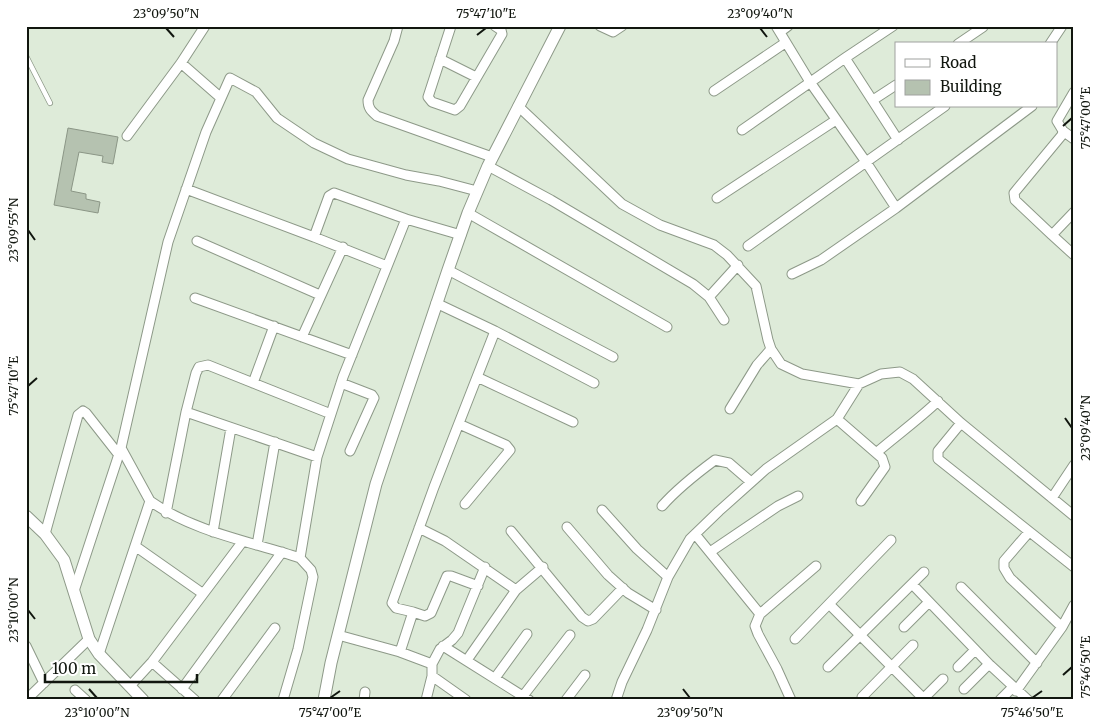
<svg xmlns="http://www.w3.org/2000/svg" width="1100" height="726" font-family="Merriweather,serif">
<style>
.building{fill:#b5c2b0;stroke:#8b9686}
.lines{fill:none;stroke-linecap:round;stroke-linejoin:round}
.service-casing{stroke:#8d9988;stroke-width:6}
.minor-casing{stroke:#8d9988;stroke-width:11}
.tertiary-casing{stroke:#8d9988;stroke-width:13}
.service{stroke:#fff;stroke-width:4.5}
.minor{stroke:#fff;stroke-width:9}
.tertiary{stroke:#fff;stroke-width:11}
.ticks{fill:none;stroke:#11160f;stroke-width:2}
.neatline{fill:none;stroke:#11160f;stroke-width:2}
.ticks-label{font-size:12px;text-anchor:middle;fill:#11160f}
</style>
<rect width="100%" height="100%" fill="#deebd9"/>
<path class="building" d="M68,128L118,137L113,164L102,162L103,156L79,152L71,191L86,194V199L100,202L98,213L54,205Z"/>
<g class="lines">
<g class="service-casing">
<path id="service" d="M26,56L50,103"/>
</g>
<g class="minor-casing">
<path id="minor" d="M398,26L394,41L368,100C368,108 371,111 377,116L492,157
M451,26L428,97L432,102L455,110L460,106L502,34L501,30L495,26
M600,26L613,32L622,26
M780,32L788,26
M958,44L983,27
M1050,44L1062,26
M845,58L898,140
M440,59L476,77
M181,63L221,98
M714,91L785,43
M873,100L896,85
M518,106L622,204L660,225L714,245L727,255L756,286L768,340L771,349L781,364L802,374L859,384L881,374L900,372L913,379L961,423L1074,516
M945,106L866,162L896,208L1032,106
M742,130L845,58L893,26
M1063,131L1074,139
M127,136L181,63L205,26
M488,166L551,200L693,284L709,297L724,320
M186,189L314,237L329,196L334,193L406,219
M717,198L836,120
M1074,212L1052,235L1074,255
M468,213L667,327
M1052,235L1015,200L1014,193L1062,135L1063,131L1057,121L1074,92
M314,237L387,266
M197,241L320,295
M748,246L866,162L810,82L776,26
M448,270L613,357
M792,274L821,260L896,208
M709,297L738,265
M195,298L352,355
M495,331L594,383
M302,337L343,247
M477,377L573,422
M253,383L274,326
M341,383L372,395L374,398L350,451
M730,409L757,365L771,349
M186,412L317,457
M837,419L882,458L885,467L861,501
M961,423L938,451V459L1074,567
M459,424L506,445L510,450L465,504
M121,448L150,501
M876,453C897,435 918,420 938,401
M1052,498L1074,465
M662,506C678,488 696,474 715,460L729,463L751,482
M602,510L637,549L668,577
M166,513L186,412L196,373L199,367L208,365L331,414
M567,527L608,575L628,593L656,610
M419,528L445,541L516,590
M511,531L582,617L588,621L593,619L623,588
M213,532L231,428
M1029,532L1004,561V568L1010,578L1062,627
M45,534L78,415L83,411L86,413L119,455
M695,534L760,614L755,626L758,634L777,669L791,700
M257,545L275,442
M135,546L202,593
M710,552L778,506L798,496
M912,584L989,664L1028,700
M961,587L1037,663
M74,591L121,448L168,242L206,132L230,78L256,92L277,118L314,143L348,159L406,175L439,181L477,191
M829,604L925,700
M413,612L425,616L431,613L447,576H451L478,586
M760,614L816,566
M904,627L929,602
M338,635L400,652
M795,639L891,540
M26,646L44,683
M443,646L529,700
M99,654L150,501C194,532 249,541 300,558
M467,660L516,590L543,567
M152,662L195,700
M432,664L440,649L452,640L458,633L485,567
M828,667L924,572
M958,667L975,650
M432,676L466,700
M495,678L527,634
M130,686L152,662L243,541
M182,689L282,552
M964,689L989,664
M75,690L86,700
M1016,691L1062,627L1074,605
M523,696L570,635
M862,697L913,645
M26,700L89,639
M222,700L275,628
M283,700L298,649L313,577L311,570L300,558L317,457L343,377L406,219L461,235
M364,700L365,692
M426,700L432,676V664L400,652L413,612L396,608L392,603L434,487L495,331L436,303
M566,700L585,675
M616,700L622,682L647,630L668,577L690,539L719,511L766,469L837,419L859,384
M922,700L943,679
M1000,700L1013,687"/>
</g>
<g class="tertiary-casing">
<path id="tertiary" d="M26,516L45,534L64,560L89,639L99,654L143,700
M324,700L331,663L376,484L448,270L468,213L488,166L560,26"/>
</g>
<use href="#service" class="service"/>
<use href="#minor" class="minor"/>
<use href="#tertiary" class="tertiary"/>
</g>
<path class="ticks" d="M166,28L174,37M760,28L767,37M477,35L486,28M1063,126L1072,118M28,230L35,240M28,386L37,378M1065,418L1072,428M28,610L35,619M1063,675L1072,667M89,689L97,698M683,689L690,698M330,698L340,691M1032,698L1042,691"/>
<rect width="1100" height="726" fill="none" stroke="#ffffff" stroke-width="55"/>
<rect x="895" y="42" width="162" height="65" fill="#ffffff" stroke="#a0a29f"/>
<rect x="905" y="59" width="25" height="8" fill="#ffffff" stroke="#a0a29f"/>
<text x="940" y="68" font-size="15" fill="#11160f">Road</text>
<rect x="905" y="80" width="25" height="15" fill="#b5c2b0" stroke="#a0a29f"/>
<text x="940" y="92" font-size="15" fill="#11160f">Building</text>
<path d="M45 674v8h152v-8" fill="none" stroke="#11160f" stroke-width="2.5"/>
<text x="52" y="674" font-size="15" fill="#11160f" stroke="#ffffff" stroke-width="4" paint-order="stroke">100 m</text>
<rect x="28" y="28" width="1044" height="670" class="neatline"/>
<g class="ticks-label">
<text x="166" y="18">23°09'50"N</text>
<text x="486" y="18">75°47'10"E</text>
<text x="760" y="18">23°09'40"N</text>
<text transform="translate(1086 118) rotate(-90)" y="4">75°47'00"E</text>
<text transform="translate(14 230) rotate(-90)" y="4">23°09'55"N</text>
<text transform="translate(14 386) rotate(-90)" y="4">75°47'10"E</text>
<text transform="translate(1086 428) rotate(-90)" y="4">23°09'40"N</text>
<text transform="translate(14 610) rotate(-90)" y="4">23°10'00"N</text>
<text transform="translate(1086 667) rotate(-90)" y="4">75°46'50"E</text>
<text x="97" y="717">23°10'00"N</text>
<text x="330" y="717">75°47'00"E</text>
<text x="690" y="717">23°09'50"N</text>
<text x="1032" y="717">75°46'50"E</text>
</g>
</svg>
